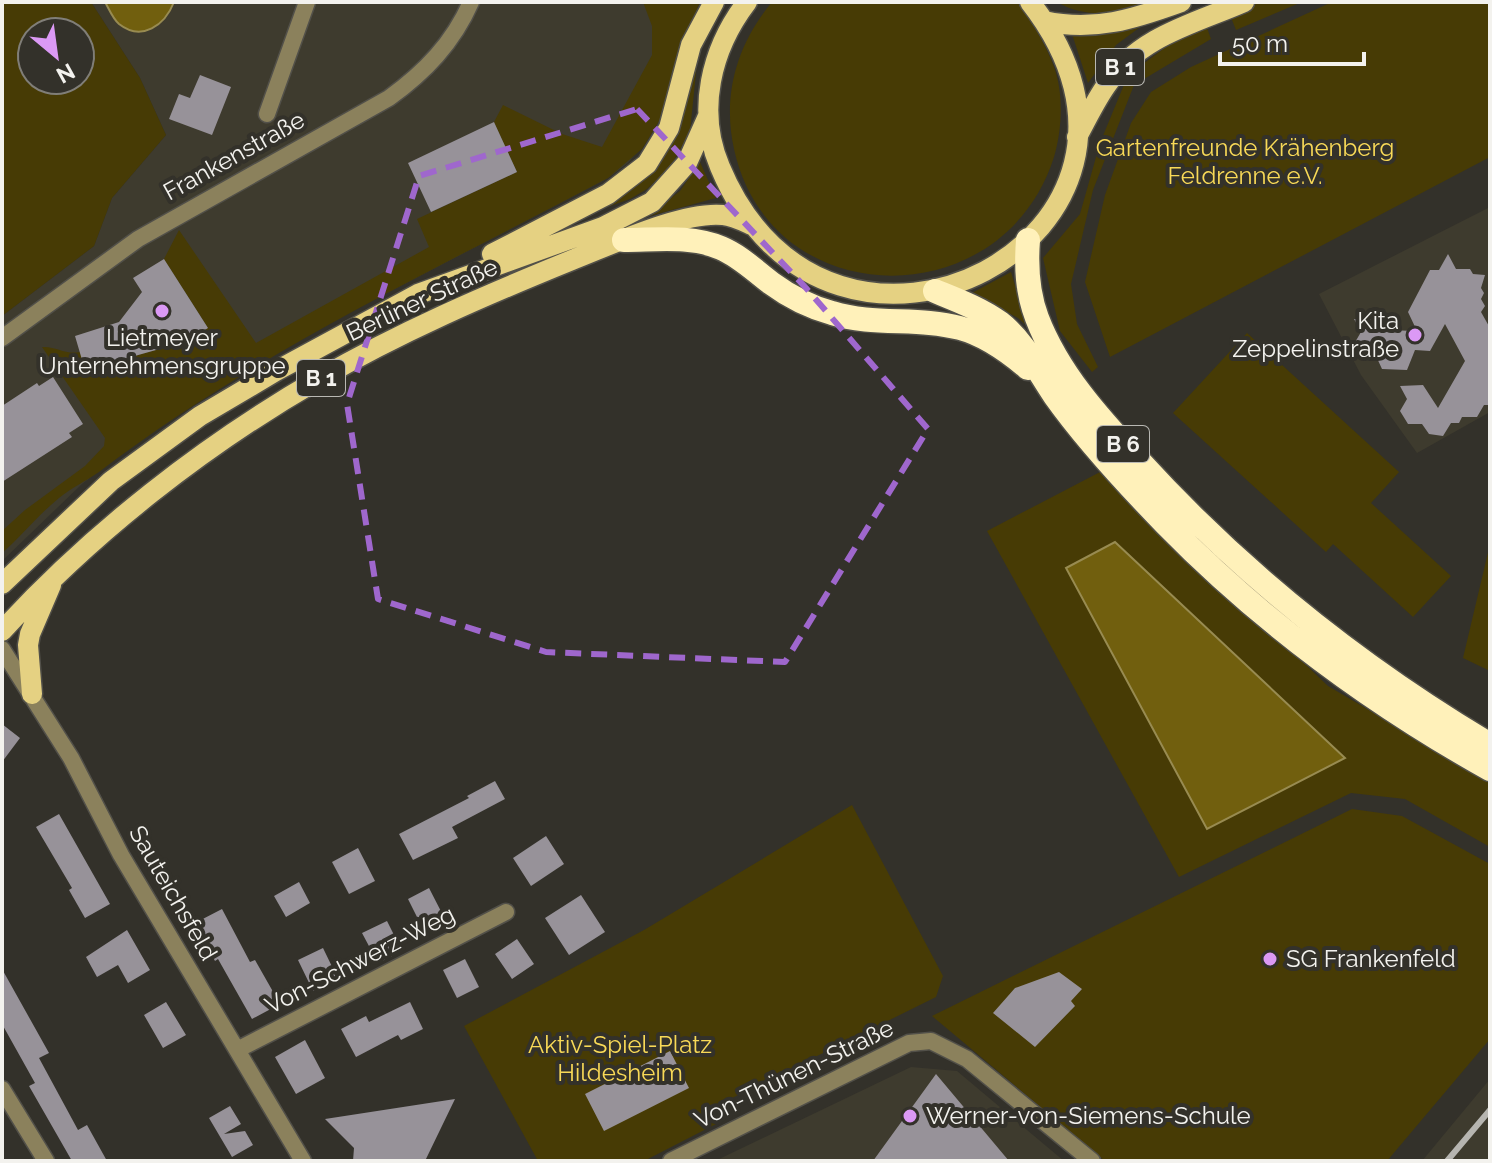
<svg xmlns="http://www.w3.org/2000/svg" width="1492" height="1163" font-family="Raleway,sans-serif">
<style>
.built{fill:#3e3b2e}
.green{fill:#473b05;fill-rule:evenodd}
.water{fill:#715f0e;stroke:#988b51;stroke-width:2}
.building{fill:#979299}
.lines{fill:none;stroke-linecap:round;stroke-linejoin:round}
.street-casing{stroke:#525049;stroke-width:19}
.primary-casing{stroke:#525049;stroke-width:23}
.highway-casing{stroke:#525049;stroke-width:27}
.street{stroke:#8b815c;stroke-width:16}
.primary{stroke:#e5d182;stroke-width:20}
.highway{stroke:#fff1ba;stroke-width:24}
.rail{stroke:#b6b5b0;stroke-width:6}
.marked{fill:none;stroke:#9f67cd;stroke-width:6;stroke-dasharray:16 10;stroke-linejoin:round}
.poi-dot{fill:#db99f5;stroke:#33312a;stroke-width:3}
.labels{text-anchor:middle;stroke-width:8;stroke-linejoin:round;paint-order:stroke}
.shield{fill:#33312a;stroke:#b9b8b3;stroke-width:2}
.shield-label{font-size:22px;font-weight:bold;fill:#f3f2ee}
.park-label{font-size:24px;fill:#f8d957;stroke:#33312a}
.street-label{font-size:24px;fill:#f3f2ee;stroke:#33312a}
.poi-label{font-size:24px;fill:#f3f2ee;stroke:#33312a;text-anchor:start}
</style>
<rect width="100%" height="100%" fill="#33312a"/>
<path class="built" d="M91,2H700L676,57L667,100L652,134L628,163L608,178L339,318L234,378L146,436L83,483L2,561V316L94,246L112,198L166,135L140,78Z
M1490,207V412L1417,453L1361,375L1319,294Z
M911,1067L957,1071L1064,1161H715Z
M1490,1079V1161H1422Z"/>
<path class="green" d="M2,2H91L140,78L166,135L112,198L94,246L2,316ZM32,32H80V80H32Z
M643,2H700L676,57L661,118L642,149L608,178C435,270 256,352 99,472C86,481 71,488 59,498C38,515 22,536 2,553V531L25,510L85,466L104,446L105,438L42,347C56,346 65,355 80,352L86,370L156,350L208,328L164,259L179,230L256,343L429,247L417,219L517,172L494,122L503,105L562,134L602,147L652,55V26Z
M717,2H726L698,54L690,131L671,166L647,189L630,199L591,213L654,162L695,49Z
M772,2H1018L1024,8C1034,27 1047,47 1054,67C1064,94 1062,130 1054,157C1003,318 770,315 734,149C722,95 737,44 772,2Z
M1057,2H1165C1130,11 1090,22 1057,2Z
M1261,2H1302L1236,30L1230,15Z
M1332,2H1490V157L1110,357L1085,282L1105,195L1131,123L1151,92L1191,67Z
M1151,19L1116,45L1088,83L1072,34Z
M1206,25L1211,39L1134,85L1093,190L1071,284L1077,324L1098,367L1092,372L1060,331L1043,258L1080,214L1100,143L1128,75L1185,33Z
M700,162L716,198L646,217L680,191Z
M1011,272L1027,326L1018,318L972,293Z
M1247,333L1399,472L1371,503L1451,576L1413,617L1333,544L1326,552L1173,413Z
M1102,471L1328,686L1490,781V847L1405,799L1351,793L1179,877L987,531Z
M1490,544V671L1463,658Z
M852,805L943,976L936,997L708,1110L716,1124L644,1161H538L464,1026L644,930Z
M1352,809L1402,816L1490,864V1039L1387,1161H1105L932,1016Z"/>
<path class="water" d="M105,2H174C165,25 142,42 119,24C113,19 109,9 105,2Z
M1115,542L1345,758L1207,829L1066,568Z"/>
<path class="building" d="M200,75L231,87L212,135L169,119L179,94L190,98Z
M494,122L517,172L431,212L408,163Z
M1448,254L1456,269H1470L1473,274L1485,275L1481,288L1484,293L1481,299L1485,306L1481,312L1490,328V405H1484L1477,417H1462L1459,423H1451L1443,436L1429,434L1422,424H1408L1400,411L1407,399L1400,386L1423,385L1438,408L1465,361L1445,324L1430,351L1415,350L1407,370L1382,369L1376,356L1361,357L1354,344L1361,332L1354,319H1377L1384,330L1417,331L1408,312L1430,270H1439Z
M164,259L208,328L177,348L173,341L156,350L85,370L75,336L119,322L142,292L133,278Z
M53,377L83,424L69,433L72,437L2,482V406L37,383L39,386Z
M2,724L20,738L2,762Z
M495,781L505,799L452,827L458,838L413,860L399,834L469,798L467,796Z
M59,814L110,904L85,918L69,890L72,888L36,827Z
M546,836L564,864L531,886L513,858Z
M358,848L375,881L349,894L332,862Z
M299,882L310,903L286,917L274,896Z
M429,888L447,923L425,933L408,899Z
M581,895L605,932L569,955L545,918Z
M222,909L250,962L255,960L280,1004L252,1019L218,959L215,961L195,923Z
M387,921L402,951L378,963L362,933Z
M127,930L150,970L128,983L118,965L97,977L86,957Z
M517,939L534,964L512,979L495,954Z
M323,948L338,979L313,991L298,960Z
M465,959L479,987L457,998L443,970Z
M2,969L49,1053L39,1058L78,1130L87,1125L107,1161H72L29,1086L35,1083L2,1024Z
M1059,972L1082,989L1071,1001L1075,1006L1035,1047L993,1013L1015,988Z
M166,1002L186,1035L163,1048L144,1015Z
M410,1002L423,1029L401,1040L398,1035L356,1057L341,1029L366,1016L369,1022Z
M305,1040L325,1078L296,1094L275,1057Z
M670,1051L689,1088L604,1131L585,1094Z
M936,1074L1009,1161H873Z
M455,1099L425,1161H353L354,1148L325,1119Z
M230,1106L241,1124L224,1134L245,1131L253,1145L232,1157L209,1118Z"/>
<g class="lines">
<g class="street-casing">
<path id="street" d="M267,114L307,2
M2,338L138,239L389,98C425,72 453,43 471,2
M2,649L71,758L121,855L303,1161
M237,1050L506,912
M2,1089L46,1161
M671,1161L909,1043L931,1041L967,1059L1092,1161"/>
</g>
<g class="primary-casing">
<path id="primary" d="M747,2C711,49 696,111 720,167C830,432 1212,235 1030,2
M1044,21C1094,32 1134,19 1181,2
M1077,137C1087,119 1096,99 1108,83C1139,36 1196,23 1244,2
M492,254L608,194L647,164L669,128L691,45L714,2
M2,584L111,481L200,416L276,371L418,294L603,227L652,202L687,163L708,116
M2,631C93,532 203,446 319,379C400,332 486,295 572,260C611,245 682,211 723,215C733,216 743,221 752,225
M32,694L28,645L30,634L51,585"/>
</g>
<g class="highway-casing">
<path id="highway" d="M624,240C656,240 691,235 721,248C740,256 755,271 771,283C790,297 810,307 832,313C874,326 918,317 960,328C986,335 1008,351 1028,368
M1028,240C1026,267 1027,292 1037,318C1058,373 1099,418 1138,460C1241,573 1359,667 1490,745
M935,291C957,300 981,309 1000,323C1024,342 1038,371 1055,396C1087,441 1127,484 1166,524C1261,621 1372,703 1490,769"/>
</g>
<use href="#street" class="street"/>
<use href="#primary" class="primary"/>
<use href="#highway" class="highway"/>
<path class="rail" d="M1447,1161L1490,1110"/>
</g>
<path class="marked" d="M637,109L806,288L928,429L785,662L546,652L378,599L347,404L419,176Z"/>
<g class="poi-dot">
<circle cx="162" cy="311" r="8"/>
<circle cx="1415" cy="335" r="8"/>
<circle cx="1270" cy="959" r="8"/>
<circle cx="910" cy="1116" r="8"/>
</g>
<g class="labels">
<g class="shield">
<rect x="1096" y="49" width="48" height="36" rx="6"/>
<rect x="297" y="360" width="48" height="36" rx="6"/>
<rect x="1097" y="426" width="52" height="36" rx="6"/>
</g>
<g class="shield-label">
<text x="1120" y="75">B 1</text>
<text x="321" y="386">B 1</text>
<text x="1123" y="452">B 6</text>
</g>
<g class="park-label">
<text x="1245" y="156">Gartenfreunde Krähenberg<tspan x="1245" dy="28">Feldrenne e.V.</tspan></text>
<text x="620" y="1053">Aktiv-Spiel-Platz<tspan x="620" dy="28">Hildesheim</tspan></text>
</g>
<g class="street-label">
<text transform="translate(234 156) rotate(-29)" y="8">Frankenstraße</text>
<text transform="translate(422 300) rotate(-25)" y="8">Berliner Straße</text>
<text transform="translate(173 893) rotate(60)" y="8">Sauteichsfeld</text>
<text transform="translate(360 960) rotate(-27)" y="8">Von-Schwerz-Weg</text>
<text transform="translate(794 1074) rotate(-26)" y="8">Von-Thünen-Straße</text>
</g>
<g class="poi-label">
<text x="1399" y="329" text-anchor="end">Kita<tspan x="1399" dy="28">Zeppelinstraße</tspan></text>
<text x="162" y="346" text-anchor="middle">Lietmeyer<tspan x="162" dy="28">Unternehmensgruppe</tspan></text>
<text x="1286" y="967">SG Frankenfeld</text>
<text x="926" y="1124">Werner-von-Siemens-Schule</text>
</g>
</g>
<rect width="1492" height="1163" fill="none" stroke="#f3f2ee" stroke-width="8"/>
<g transform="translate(56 56) rotate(151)"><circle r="38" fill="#33312a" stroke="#807e78" stroke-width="2"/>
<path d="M0-6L14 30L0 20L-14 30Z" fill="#db99f5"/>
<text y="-12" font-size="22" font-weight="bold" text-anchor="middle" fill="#f3f2ee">N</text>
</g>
<path d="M1220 52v12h144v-12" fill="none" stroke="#f3f2ee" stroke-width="4"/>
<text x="1232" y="52" font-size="24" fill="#f3f2ee" stroke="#33312a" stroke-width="6" paint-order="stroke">50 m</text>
</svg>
